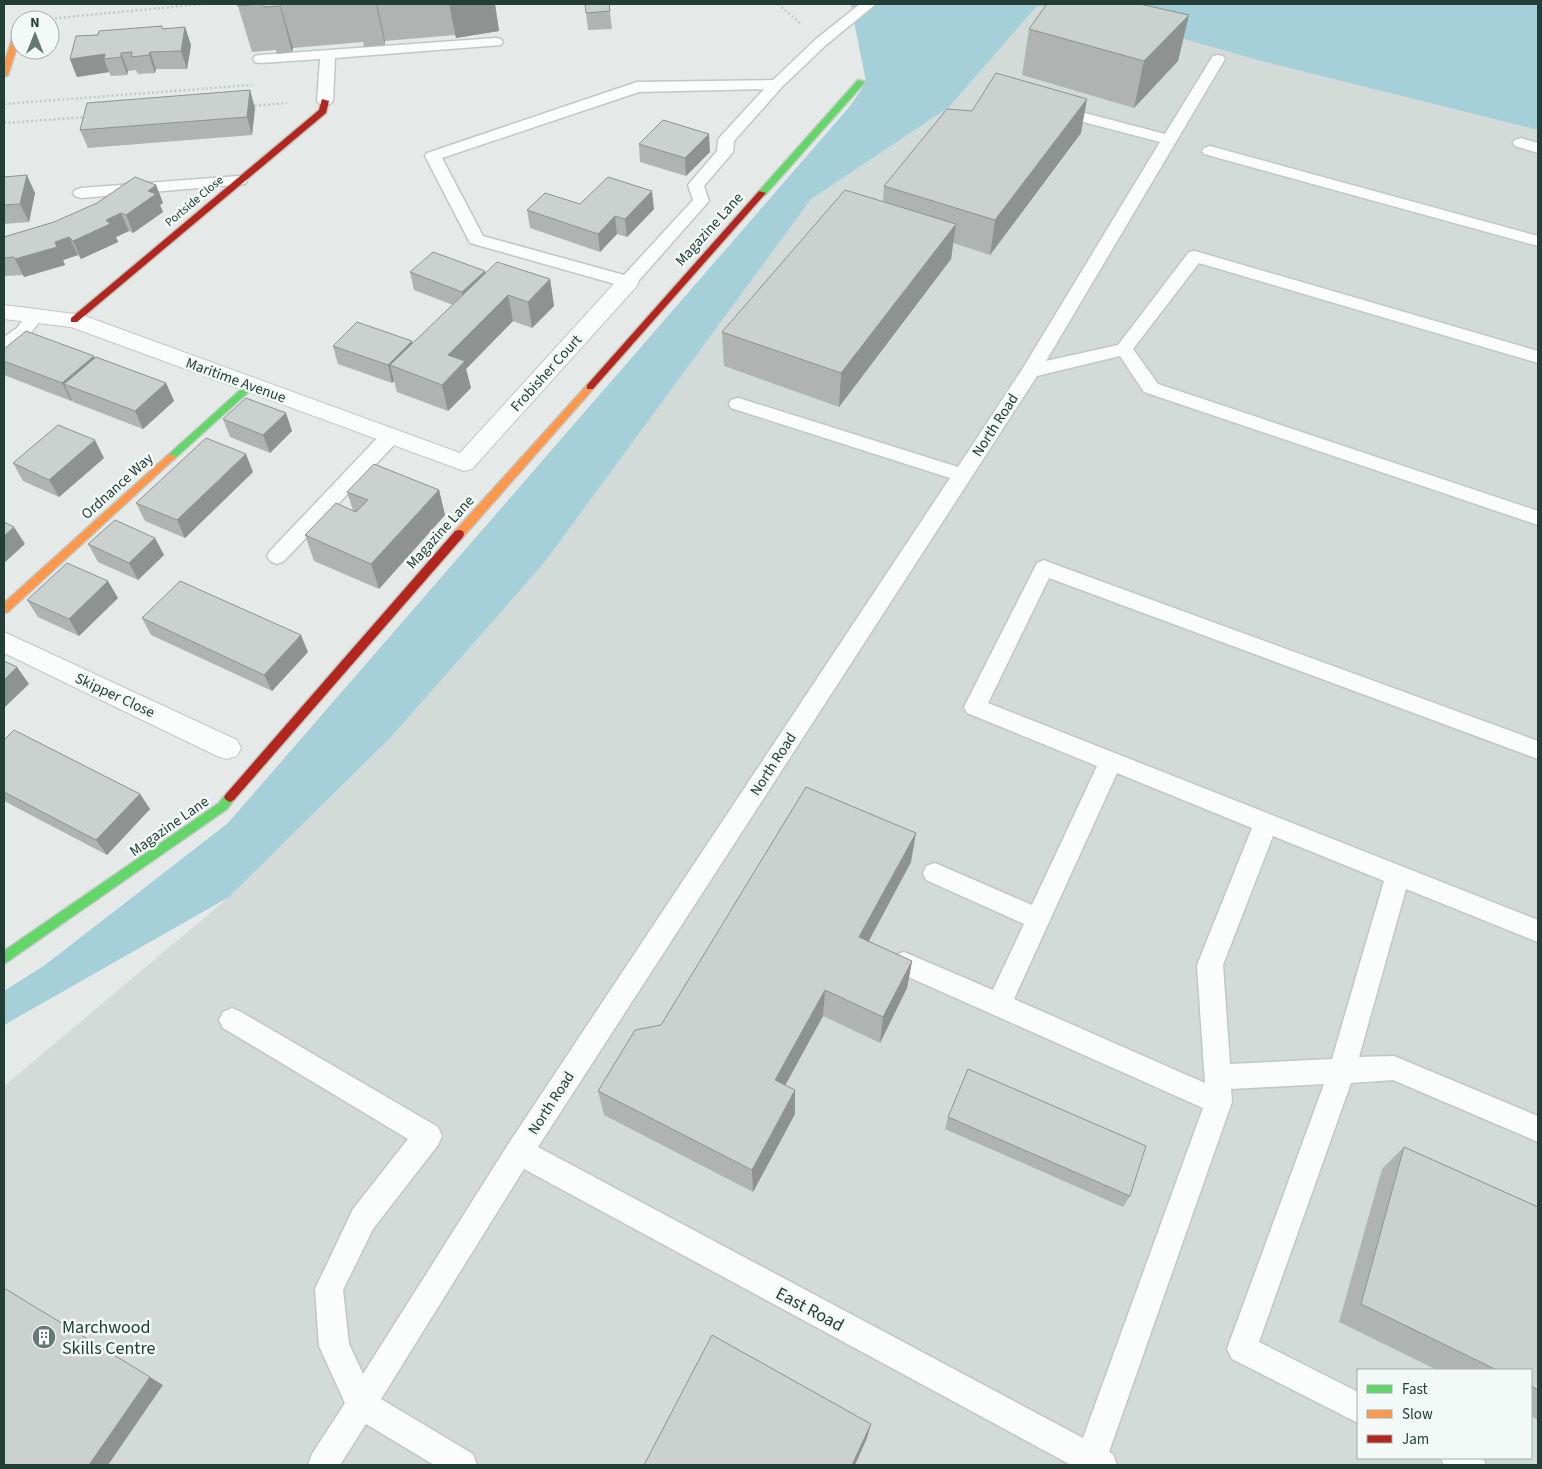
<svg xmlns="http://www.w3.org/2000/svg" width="1542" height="1469" font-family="'Source Sans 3',sans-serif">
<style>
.built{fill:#d2dbd8;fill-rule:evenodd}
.water{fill:#a5d0d9}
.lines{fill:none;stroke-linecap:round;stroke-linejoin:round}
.lane-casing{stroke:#c2c7c5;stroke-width:3}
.street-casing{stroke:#c2c7c5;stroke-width:2}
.fast-casing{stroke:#c0c8c5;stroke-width:3}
.slow-casing{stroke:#c0c8c5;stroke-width:3}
.jam-casing{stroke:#c0c8c5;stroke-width:3}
.path{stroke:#c1cac7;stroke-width:2.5;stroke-dasharray:2 2.5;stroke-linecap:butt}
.lane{fill:#fbfcfc;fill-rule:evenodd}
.street{fill:#fbfcfc;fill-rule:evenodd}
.fast{fill:#63d668;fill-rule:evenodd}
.slow{fill:#ff974d;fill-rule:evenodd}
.jam{fill:#b3261e;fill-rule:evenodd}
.wall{fill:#afb4b2}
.shaded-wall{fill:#8e9291}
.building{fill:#cbd1cf;stroke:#8e9291}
.labels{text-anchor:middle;stroke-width:5;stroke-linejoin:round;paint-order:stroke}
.far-street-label{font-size:12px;fill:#223e37;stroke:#f3f9f6}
.street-label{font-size:15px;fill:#223e37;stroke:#f3f9f6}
.near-street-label{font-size:18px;fill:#223e37;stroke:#f3f9f6}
.near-poi-label{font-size:18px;fill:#223e37;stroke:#f3f9f6;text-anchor:start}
</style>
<rect width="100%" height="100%" fill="#e5eae8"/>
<path class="built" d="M1063,5L1265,62L1538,130V1465H4V1086L229,897L392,736L544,563L811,198L949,107L1037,6ZM1358,1370H1531V1458H1358Z"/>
<path class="water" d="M854,4H1538V130L1265,62L1063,5L1037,6L949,107L811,199L544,563L392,736L229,897L4,1025V991L45,965L228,823L851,105L866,82L851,6Z"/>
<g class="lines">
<g class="lane-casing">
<path id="lane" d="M860,4H876L826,45L782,87L734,141L733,152L704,186L709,201L634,286L628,287L622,286L470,243L425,156L427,153L637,82L773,80L816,39ZM764,89L720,137L718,140L717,151L688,185L693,200L624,275L483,236L442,158L639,92Z
M496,38L501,39L503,42L501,45L335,58L333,101L330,104H320L317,101L320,59L260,63L255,62L253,59L255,56L260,55Z
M1218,55L1223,56L1225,59L1046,361L1118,345L1189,252L1195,251L1538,351V363L1199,263L1133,349L1158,384L1538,511V525L1144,392L1120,356L1037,376L538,1147L1083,1438L1203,1108L895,971L891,963L895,955L904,952L993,990L1024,924L926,880L923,873L926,866L935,863L1032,905L1097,766L967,713L964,707L1037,563L1044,560L1051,563L1538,741V759L1049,578L988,703L1538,920V942L1406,889L1359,1057L1394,1056L1538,1116V1142L1393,1080L1351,1083L1259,1342L1358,1392V1423L1232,1359L1227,1349L1324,1084L1231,1089L1232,1102L1109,1452L1113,1454L1117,1465H1071L524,1169L381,1399L473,1454L477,1465H434L366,1424L340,1465H308L312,1454L345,1403L319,1346L315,1289L353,1209L408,1139L223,1028L219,1020L223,1012L232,1008L241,1012L438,1127L442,1136L438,1145L373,1229L343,1290L349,1344L363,1374L509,1143L950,478L731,408L729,404L731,400L738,398L745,400L958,467L1023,368L1160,142L1049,113L1046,110L1049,107L1054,105L1165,134L1211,59L1213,56ZM1117,773L1252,828L1197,965L1205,1083L1014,999ZM1273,836L1384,881L1332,1059L1230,1064L1223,965Z
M1521,138L1538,143V153L1515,146L1513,143L1515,140Z
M1210,146L1538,236V246L1204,154L1202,151L1204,148Z
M239,176L245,178L247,181L245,184L81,198L75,196L73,193L75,190L81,188Z
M35,309L41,311L44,315C34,330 22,347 4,352V337L17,328L29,311Z
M390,430L397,432L400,437L397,442L284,561L277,564L270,561L267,556L270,551L383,432Z
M1441,1458H1483L1486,1465H1444Z"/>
</g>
<g class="street-casing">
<path id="street" d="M628,275L636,277L639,282L636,287L472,469L464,471L71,327L4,319V305L82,315L460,453L620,277Z
M4,632L237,740L241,748L237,756L227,759L217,756L4,653Z"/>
</g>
<g class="fast-casing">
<path id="fast" d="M858,80L865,82L765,195H759V191Z
M251,382L254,383V387L174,459H168L166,457L168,455L248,383Z
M230,792L234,794L236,797L227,809L4,964V951L219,803L226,794Z"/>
</g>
<g class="slow-casing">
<path id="slow" d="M14,33H20V37L8,75L4,77V64Z
M590,384L593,385V389L463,537H455L454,534L455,531L587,385Z
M171,454L176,457L174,459L8,612L4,613V603L168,455Z"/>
</g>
<g class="jam-casing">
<path id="jam" d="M322,99L329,101L326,113L77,322H71V318L319,110Z
M759,191L766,193L593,389H587V385Z
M459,530L463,531L464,534L463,537L234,800L230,802L226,800L224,797L226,794L455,531Z"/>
</g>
<path class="path" d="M778,4L801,24
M37,20L203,4
M4,104L252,85
M250,106L287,103
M4,123L87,117"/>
<use href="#lane" class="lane"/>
<use href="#street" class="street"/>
<use href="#fast" class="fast"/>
<use href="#slow" class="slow"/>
<use href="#jam" class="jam"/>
</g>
<path class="wall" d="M238,4H495L499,31L456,38L455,35L385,41V45L364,47L363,42L293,48L292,52L277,54L276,50L252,52L238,6Z
M585,4H609L612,29L588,30Z
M1189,15L1178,61L1134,108L1022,75L1029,29Z
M185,27L191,45L187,69H156L155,73L138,74L136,70L128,71L127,75L111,76L109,72L77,77L70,59L163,29Z
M255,108L252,135L88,148L80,130Z
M972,111L1081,133L990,255L953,243L951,259L839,407L724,366L722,332L883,202L884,186Z
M639,144L710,152L686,176L640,162Z
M4,177L35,193L29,222L4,224Z
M156,185L163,203L160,205L163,212L133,233L129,231L116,237L118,242L81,259L78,255L63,260L65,265L24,277L23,275L4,276V237L54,222Z
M580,204L654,209L627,237L617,234L600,252L530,228L527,210Z
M410,272L486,273L550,279L554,306L532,328L513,321L466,369L471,388L448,411L397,392L394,381L392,383L338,364L333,346L412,344L453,305L414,290Z
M4,349L95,358L166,383L174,401L143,429L73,402L72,400L71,401L4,375Z
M223,419L292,431L270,453L230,437Z
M104,458L59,497L23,481L13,463Z
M253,472L185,538L145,521L136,503Z
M439,490L445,515L379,589L314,561L305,535L353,510L347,492Z
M155,538L164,555L138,580L98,562L88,544Z
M118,598L79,636L38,617L27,600Z
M142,618L308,652L272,691L151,635Z
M4,740L140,794L150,809L107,855L4,801Z
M911,862L868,942L912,961L907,988L880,1043L823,1016L785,1085L795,1090V1114L753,1192L604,1115L598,1091L661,1025Z
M948,1117L1130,1196L1123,1207L945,1129Z
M1404,1147L1538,1207V1420L1531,1416V1370H1437L1339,1322L1382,1169Z"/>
<path class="shaded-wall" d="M280,4L293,48L292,52L280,6Z
M376,4H377L385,41V45Z
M449,4H495L499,31L456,38Z
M1189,15L1178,61L1134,108L1144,61Z
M185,27L191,45L187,69L181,51Z
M150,52L156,69L155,73L149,55Z
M121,53L128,71L127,75L121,57Z
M105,54L104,59L109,72L77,77L70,59Z
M250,90L255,108L252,135L247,117Z
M1087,99L1081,133L990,255L995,220Z
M709,134L710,152L686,176L685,158Z
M27,175L35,193L29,222L20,204Z
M156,185L163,203L160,205L163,212L133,233L126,215L148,191Z
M652,191L654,209L627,237L625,219Z
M121,213L129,231L116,237L118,242L81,259L73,241L106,220Z
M615,216L617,234L600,252L598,234Z
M956,224L951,259L839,407L841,373Z
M69,237L78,255L63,260L65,265L24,277L15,259L55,242Z
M485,271L489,289L466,310L462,292Z
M550,279L554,306L532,328L528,302Z
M508,295L513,321L466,369L471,388L448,411L442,385L448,355Z
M412,341L416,359L390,365L394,381L392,383L388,365Z
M94,356L102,374L64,384L72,400L71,401L62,383Z
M166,383L174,401L143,429L135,411Z
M286,413L292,431L270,453L263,435Z
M95,440L104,458L59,497L49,480Z
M246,454L253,472L185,538L177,520Z
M439,490L445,515L379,589L371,564Z
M14,527L25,544L4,563V536Z
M155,538L164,555L138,580L129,563Z
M108,581L118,598L79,636L69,619Z
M301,635L308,652L272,691L264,675Z
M17,667L29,684L4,708V680Z
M140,794L150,809L107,855L96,840Z
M916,833L911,862L856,965L859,937Z
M912,961L907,988L880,1043L883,1017Z
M825,990L823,1016L775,1104V1080Z
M795,1090V1114L753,1192L752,1170Z
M150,1377L163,1385L108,1465H89Z
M871,1424L867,1438L855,1465H852Z"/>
<path class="building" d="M238,4H259L238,6Z
M264,4H280V6L264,7Z
M585,4H609L610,11L586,13Z
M1047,4H1140L1189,15L1144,61L1029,29Z
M162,26V29L185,27L181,51L150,52L149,55L131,57L132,52L121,53V57L104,59L105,54L70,59L76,36L98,35L99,31Z
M996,73L1087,99L995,220L884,186L947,109L972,111Z
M250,90L247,117L80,130L87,103Z
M663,120L709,134L685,158L639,144Z
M27,175L20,204L4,205V177Z
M135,177L156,185L148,191L156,194L126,215L121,213L106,220L110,224L73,241L69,237L55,242L57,247L15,259L14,257L4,258V237L54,222L97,203Z
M608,177L652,191L625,219L615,216L598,234L527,210L545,193L580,204Z
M845,190L956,224L841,373L722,332Z
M433,252L485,271L462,292L410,272Z
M497,262L550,279L528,302L508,295L448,355L465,361L442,385L390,365Z
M357,322L412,341L388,365L333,346Z
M26,331L94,356L62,383L4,361V349Z
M96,357L166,383L135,411L64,384Z
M246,398L286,413L263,435L223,419Z
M58,425L95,440L49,480L13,463Z
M206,438L246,454L177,520L136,503Z
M374,464L439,490L371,564L305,535L336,503L356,512L368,500L347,492Z
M115,520L155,538L129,563L88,544Z
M4,522L14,527L4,536Z
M67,563L108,581L69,619L27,600Z
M180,581L301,635L264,675L142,618Z
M4,661L17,667L4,680Z
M14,730L140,794L96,840L4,792V740Z
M806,787L916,833L859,937L912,961L883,1017L825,990L775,1080L795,1090L752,1170L598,1091L635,1030L661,1025Z
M968,1069L1146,1146L1130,1196L948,1117Z
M1404,1147L1538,1207V1390L1531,1386V1370H1497L1361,1304Z
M4,1288L150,1377L89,1465H4Z
M712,1335L871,1424L852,1465H644Z"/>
<defs>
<g id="building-disc" transform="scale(1.25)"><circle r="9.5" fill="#667a75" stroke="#f3f9f6"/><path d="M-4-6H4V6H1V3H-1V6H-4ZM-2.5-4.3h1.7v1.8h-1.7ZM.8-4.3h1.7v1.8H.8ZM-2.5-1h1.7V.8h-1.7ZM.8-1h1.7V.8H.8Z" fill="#fff"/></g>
</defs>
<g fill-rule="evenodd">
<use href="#building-disc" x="44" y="1337"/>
</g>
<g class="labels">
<g class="far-street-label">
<text transform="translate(194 201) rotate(-40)" y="4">Portside Close</text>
</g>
<g class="street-label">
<text transform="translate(709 229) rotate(-48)" y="5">Magazine Lane</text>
<text transform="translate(546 373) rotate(-48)" y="5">Frobisher Court</text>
<text transform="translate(236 380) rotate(20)" y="5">Maritime Avenue</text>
<text transform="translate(995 425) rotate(-57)" y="5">North Road</text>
<text transform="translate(117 486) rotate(-42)" y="5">Ordnance Way</text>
<text transform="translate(440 532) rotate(-48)" y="5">Magazine Lane</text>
<text transform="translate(115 695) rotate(25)" y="5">Skipper Close</text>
<text transform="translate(773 764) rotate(-57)" y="5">North Road</text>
<text transform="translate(169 826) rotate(-35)" y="5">Magazine Lane</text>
<text transform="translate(551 1103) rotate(-57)" y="5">North Road</text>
</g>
<g class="near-street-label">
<text transform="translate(810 1309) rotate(28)" y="6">East Road</text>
</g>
<g class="near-poi-label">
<text x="62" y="1333">Marchwood<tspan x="62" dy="21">Skills Centre</tspan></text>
</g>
</g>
<rect width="1542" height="1469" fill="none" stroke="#223e37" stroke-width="10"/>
<rect x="1357" y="1369" width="175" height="90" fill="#f3f9f6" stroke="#9faeaa"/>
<rect x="1367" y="1385" width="25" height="8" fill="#63d668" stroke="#9faeaa"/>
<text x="1402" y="1394" font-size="15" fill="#223e37">Fast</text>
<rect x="1367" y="1410" width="25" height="8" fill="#ff974d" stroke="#9faeaa"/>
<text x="1402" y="1419" font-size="15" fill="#223e37">Slow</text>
<rect x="1367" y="1435" width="25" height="8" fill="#b3261e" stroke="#9faeaa"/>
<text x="1402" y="1444" font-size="15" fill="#223e37">Jam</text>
<g transform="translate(35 35)"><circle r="24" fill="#f3f9f6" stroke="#9faeaa"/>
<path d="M0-4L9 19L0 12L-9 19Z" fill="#667a75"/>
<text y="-8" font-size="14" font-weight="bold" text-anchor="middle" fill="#223e37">N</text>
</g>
</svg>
